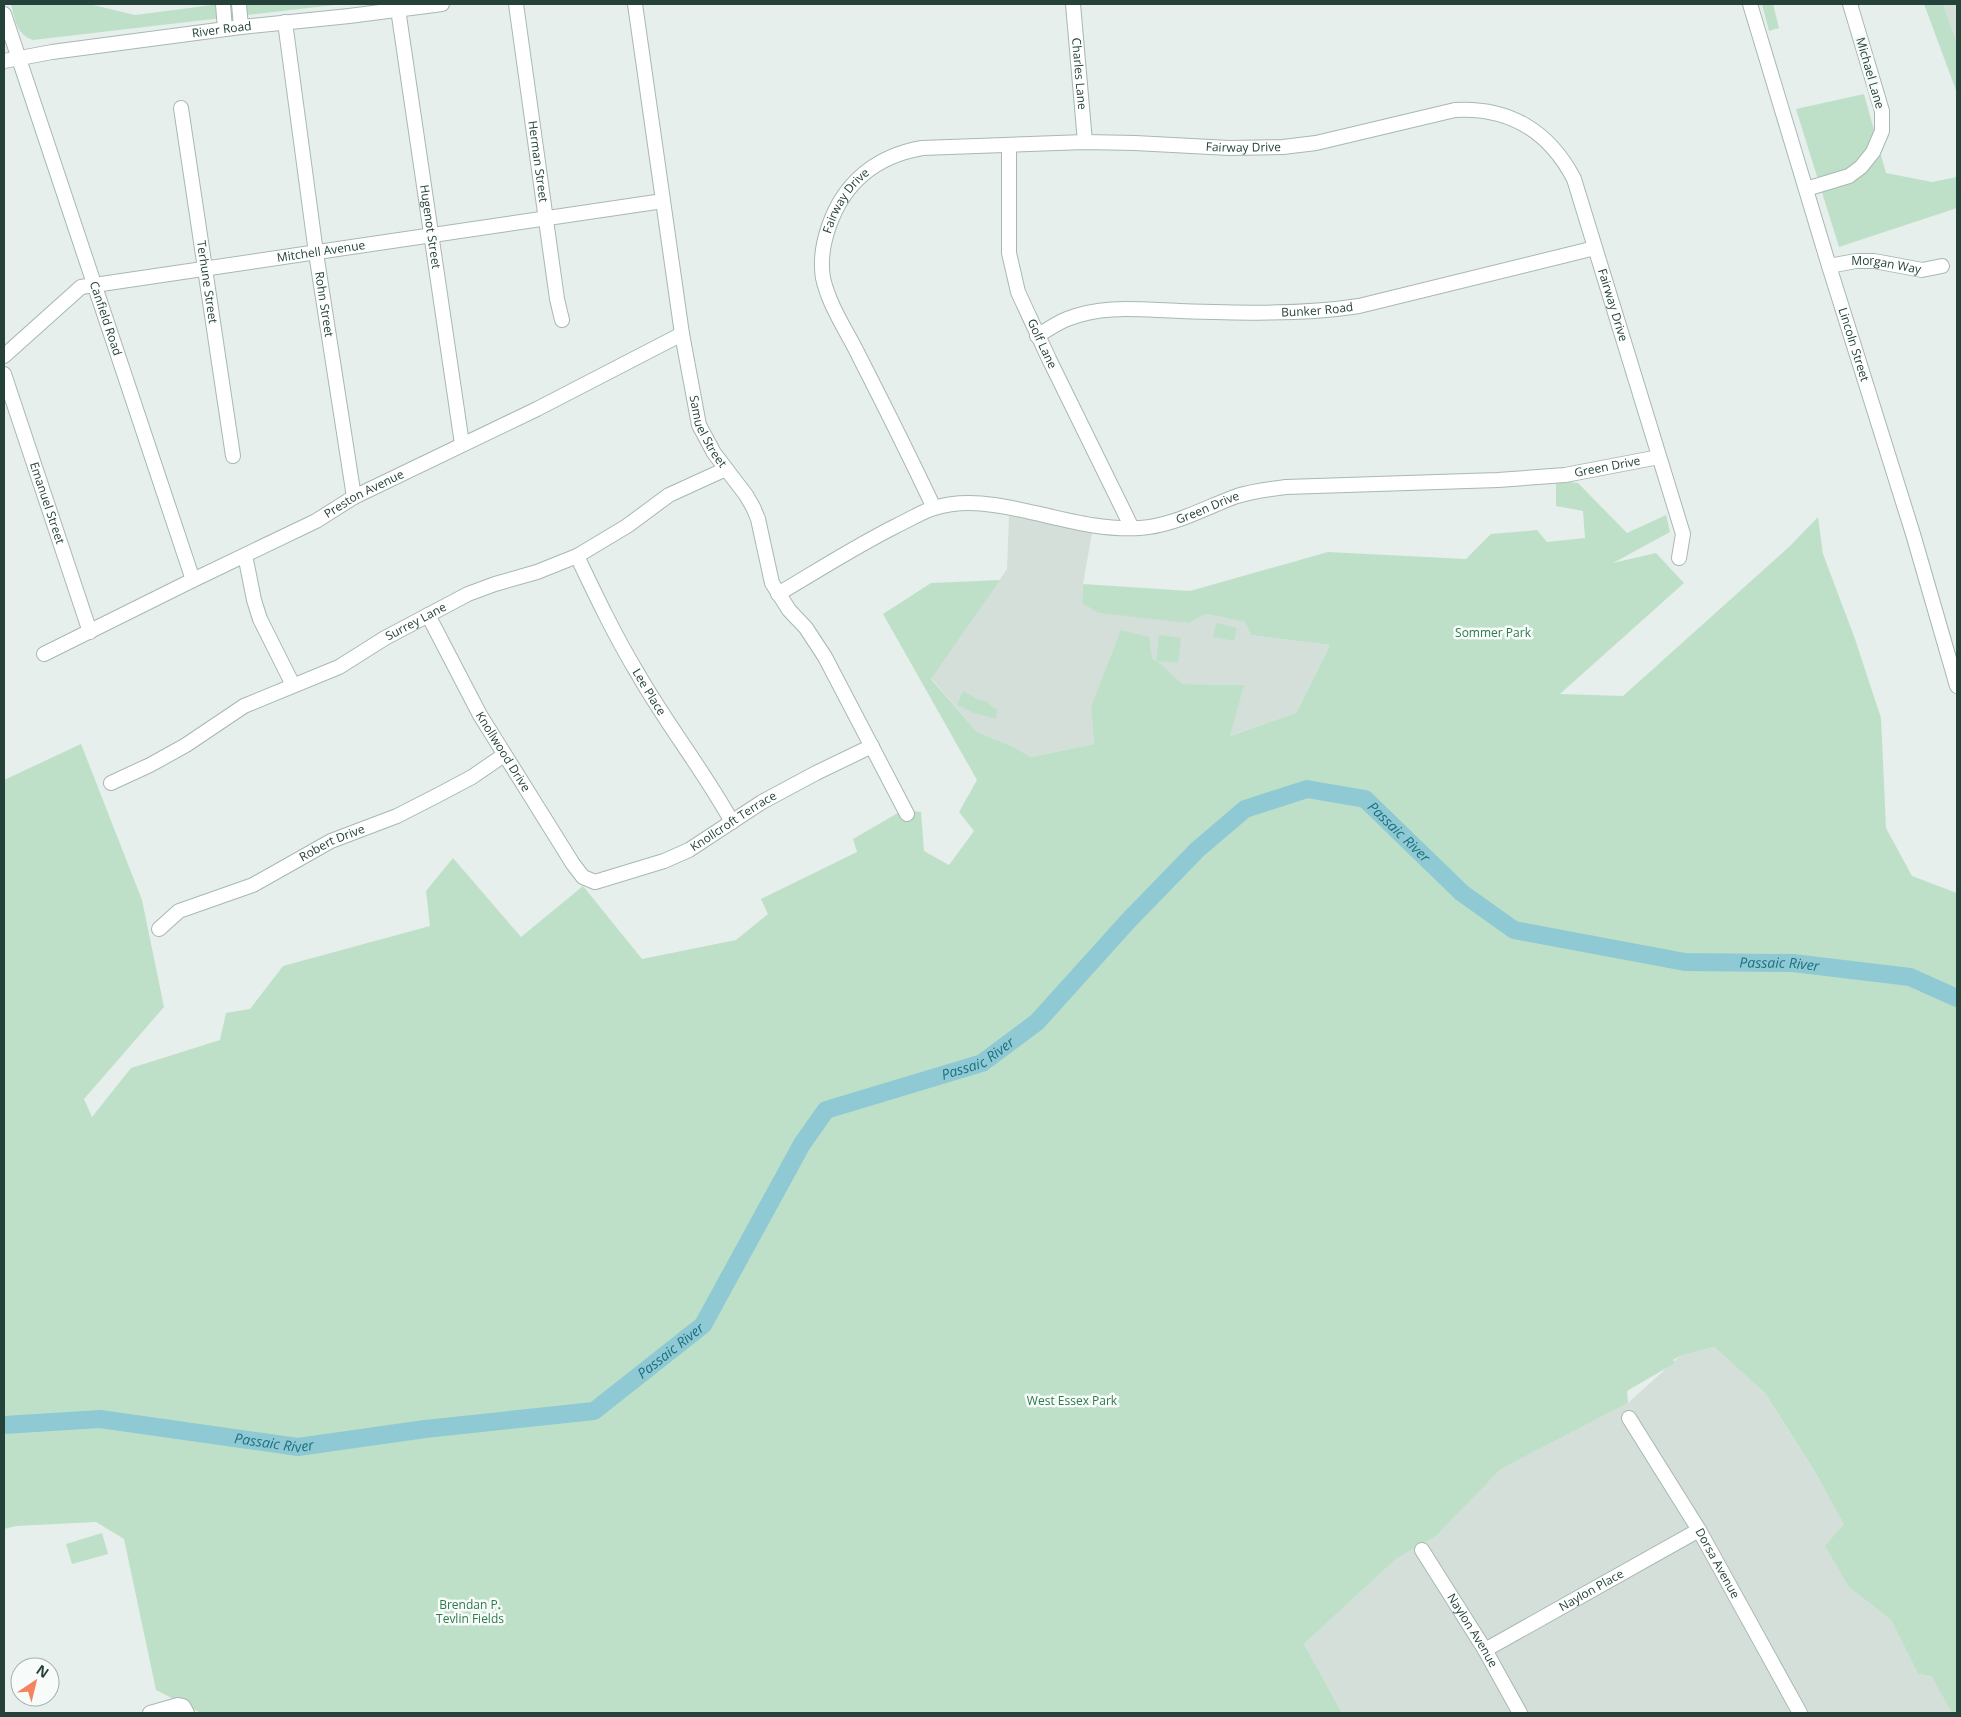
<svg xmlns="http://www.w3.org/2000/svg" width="1961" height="1717" font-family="'Open Sans',sans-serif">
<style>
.built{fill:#d4dfda}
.green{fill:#bfe0c8}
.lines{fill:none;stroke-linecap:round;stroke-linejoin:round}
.river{stroke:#8ec9d4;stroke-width:18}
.minor-casing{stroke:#a8b8b2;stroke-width:16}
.minor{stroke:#fff;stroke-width:14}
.labels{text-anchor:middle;stroke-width:5;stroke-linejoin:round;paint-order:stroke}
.street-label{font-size:12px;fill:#24423a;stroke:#f7fbf9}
.park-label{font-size:12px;fill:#2d7a4b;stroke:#f7fbf9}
.water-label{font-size:14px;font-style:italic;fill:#1c6f80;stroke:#f7fbf9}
</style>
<rect width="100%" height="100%" fill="#e6efeb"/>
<path class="built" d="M1943,4H1957V43Z
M1009,516L1054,523L1092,533L1083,584L1082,603L1189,623L1206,614L1245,622L1251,635L1330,645L1296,713L1229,736L1243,685L1183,684L1152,657L1091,706L1094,744L1031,757L1014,747L977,732L931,678L1007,569Z
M1714,1347L1765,1393L1846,1522L1849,1587L1891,1620L1918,1674L1957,1684V1713H1342L1304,1644L1399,1556L1436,1536L1501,1469L1628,1403L1680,1356Z"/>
<path class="green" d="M11,4H89L135,15L220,4H343L33,40C16,34 15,20 11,4Z
M1762,4H1773L1779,28L1769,31Z
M1924,4H1943L1957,43V93Z
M1864,94L1886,173L1932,182L1957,177V208L1839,247L1796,109Z
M1556,480L1578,483L1627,533L1666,515L1670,532L1613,563L1656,553L1684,583L1560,694L1623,696L1790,546L1818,517L1823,554L1855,639L1881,718L1886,828L1912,876L1957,893V1713H1952L1932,1677L1918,1674L1891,1620L1849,1587L1825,1546L1844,1524L1818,1477L1765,1393L1714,1347L1680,1356L1673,1360L1675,1363L1627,1391L1628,1403L1501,1469L1436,1536L1397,1558L1304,1644L1342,1713H201L156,1690L124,1539L96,1522L16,1526L4,1529V780L81,744L142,900L164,1007L84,1099L92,1117L131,1068L220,1040L226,1013L250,1009L283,966L430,926L426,891L453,858L521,937L583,886L642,959L736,940L768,914L761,899L857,852L853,839L903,810L921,812L924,851L949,865L974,831L959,812L977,780L883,614L931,583L1000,580L931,679L977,732L1014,747L1031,757L1094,744L1091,707L1121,630L1149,637L1152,657L1156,661L1159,635L1181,638L1178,663L1157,661L1183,684L1244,685L1230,736L1296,713L1330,645L1251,635L1245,622L1206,614L1189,623L1099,613L1082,603L1083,584L1190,591L1328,552L1466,559L1491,534L1537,530L1547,542L1585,538L1583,511L1556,506Z
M1216,623L1237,628L1234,641L1213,637Z
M963,691L979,700L987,701L992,707L997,709L996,719L974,713L957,705Z
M102,1533L108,1554L72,1564L66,1544Z"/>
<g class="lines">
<path class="river" id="s1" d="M4,1425L100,1419L298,1447L425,1429L594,1411L703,1325L802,1144L826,1110L982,1063L1037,1022L1129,920L1197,850L1245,809L1307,789L1365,799L1462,893L1514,930L1685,962L1793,963L1910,977L1957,998"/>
<g class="minor-casing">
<g id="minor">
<path d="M223,4L225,29"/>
<path d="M239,4L241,27"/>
<path id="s2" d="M516,4L557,299L562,320"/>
<path id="s3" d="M635,4L682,334L699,425L714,453L746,495L753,507L758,519L772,583L789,610L806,628L825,657L907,814"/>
<path id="s4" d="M1073,4L1085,142"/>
<path id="s5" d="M1750,4L1829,266L1913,534L1957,686"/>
<path id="s6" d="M398,9L462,444"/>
<path id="s7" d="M4,14L193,580"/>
<path id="s8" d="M285,22L316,253L354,497"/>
<path id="s9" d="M4,61L52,52L241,27L349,16L442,4"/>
<path id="s10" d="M181,108L233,456"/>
<path id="s11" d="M1009,145V253L1018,292L1049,359L1132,528"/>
<path d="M1806,189L1849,176L1861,167L1873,152L1882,131V111L1850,4"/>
<path id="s12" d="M1829,266L1856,261H1874L1922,270L1942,266"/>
<path id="s13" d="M1037,336C1047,330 1057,323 1067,319C1104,304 1142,310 1180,311C1238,313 1301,315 1359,306L1595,248"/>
<path id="s14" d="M4,356L81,287L663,201"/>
<path id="s15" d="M4,374L90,632"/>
<path id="s16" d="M934,508C910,457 885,407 860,358C848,333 829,306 823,278C820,260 823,243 829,226C844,182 877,156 922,148L1085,142L1135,143L1229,148L1283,147L1316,143L1455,110C1509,107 1549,131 1574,179L1683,534L1679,558"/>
<path d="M245,555L254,600L260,619L293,685"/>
<path id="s17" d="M577,556C596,596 615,636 638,674C667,725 704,771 732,822"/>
<path id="s18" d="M778,594C817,571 856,546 896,526C909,520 921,512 934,508C953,502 975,502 994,505C1044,512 1089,531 1140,528C1174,526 1206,507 1237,496C1253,491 1270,489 1286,487L1498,480L1565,475L1659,457"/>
<path id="s19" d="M428,615L480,715L573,864L583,877L595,882L664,861L689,850L762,802L816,773L872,746"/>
<path id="s20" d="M44,654L193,580L316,521L354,497L537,409L682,334"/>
<path id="s21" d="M111,783L150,765L186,745L244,706L339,667L385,638L468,594L495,584L537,572L577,556L627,526L669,495L726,469"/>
<path id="s22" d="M159,929L179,911L253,885L331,841L397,816L440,794L472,777L504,755"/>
<path id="s23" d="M1629,1418L1699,1530L1800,1713"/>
<path id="s24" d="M1422,1550L1485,1650L1520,1713"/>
<path id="s25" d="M1485,1650L1699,1530"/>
<path d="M150,1713L178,1705L183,1706L187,1713"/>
</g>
</g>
<use href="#minor" class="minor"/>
</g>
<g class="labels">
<g class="street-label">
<text dy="4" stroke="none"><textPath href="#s9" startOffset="220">River Road</textPath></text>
<text dy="4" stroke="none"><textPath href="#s4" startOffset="70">Charles Lane</textPath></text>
<text transform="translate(1870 73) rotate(74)" y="4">Michael Lane</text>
<text dy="4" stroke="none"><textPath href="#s16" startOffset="758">Fairway Drive</textPath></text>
<text dy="4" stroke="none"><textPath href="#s2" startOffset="159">Herman Street</textPath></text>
<text dy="4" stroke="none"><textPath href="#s16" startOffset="339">Fairway Drive</textPath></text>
<text dy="4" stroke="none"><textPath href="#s6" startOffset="220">Hugenot Street</textPath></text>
<text dy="4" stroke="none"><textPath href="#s14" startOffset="346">Mitchell Avenue</textPath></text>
<text dy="4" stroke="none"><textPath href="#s12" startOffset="58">Morgan Way</textPath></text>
<text dy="4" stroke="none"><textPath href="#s10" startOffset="176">Terhune Street</textPath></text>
<text dy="4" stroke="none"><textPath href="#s8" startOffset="285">Rohn Street</textPath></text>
<text dy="4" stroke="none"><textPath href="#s16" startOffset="1252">Fairway Drive</textPath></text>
<text dy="4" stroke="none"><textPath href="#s13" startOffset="286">Bunker Road</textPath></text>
<text dy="4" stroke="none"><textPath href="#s7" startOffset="321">Canfield Road</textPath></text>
<text dy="4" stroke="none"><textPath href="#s11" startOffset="205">Golf Lane</textPath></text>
<text dy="4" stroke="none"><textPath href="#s5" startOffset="356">Lincoln Street</textPath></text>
<text dy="4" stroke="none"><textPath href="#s3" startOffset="435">Samuel Street</textPath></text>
<text dy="4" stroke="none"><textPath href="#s18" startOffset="862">Green Drive</textPath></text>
<text dy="4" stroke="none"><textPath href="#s20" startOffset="358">Preston Avenue</textPath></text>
<text dy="4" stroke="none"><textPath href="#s15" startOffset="136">Emanuel Street</textPath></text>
<text dy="4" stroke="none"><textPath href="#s18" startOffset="458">Green Drive</textPath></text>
<text dy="4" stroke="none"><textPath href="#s21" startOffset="346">Surrey Lane</textPath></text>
<text dy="4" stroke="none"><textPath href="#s17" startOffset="154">Lee Place</textPath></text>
<text dy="4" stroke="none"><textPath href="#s19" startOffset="156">Knollwood Drive</textPath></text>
<text dy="4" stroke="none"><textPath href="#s19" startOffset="470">Knollcroft Terrace</textPath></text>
<text dy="4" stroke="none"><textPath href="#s22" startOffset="195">Robert Drive</textPath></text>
<text dy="4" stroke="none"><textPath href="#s23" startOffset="170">Dorsa Avenue</textPath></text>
<text dy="4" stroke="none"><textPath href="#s25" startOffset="122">Naylon Place</textPath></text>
<text dy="4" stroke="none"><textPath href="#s24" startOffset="95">Naylon Avenue</textPath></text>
</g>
<g class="park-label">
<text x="1493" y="637">Sommer Park</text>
<text x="1072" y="1405">West Essex Park</text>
<text x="470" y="1609">Brendan P.<tspan x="470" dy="14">Tevlin Fields</tspan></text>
</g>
<g class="water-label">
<text dy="5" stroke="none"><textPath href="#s1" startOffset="1682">Passaic River</textPath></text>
<text dy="5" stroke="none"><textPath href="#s1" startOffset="2102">Passaic River</textPath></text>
<text dy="5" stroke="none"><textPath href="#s1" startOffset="1142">Passaic River</textPath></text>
<text dy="5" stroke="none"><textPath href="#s1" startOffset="692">Passaic River</textPath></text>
<text dy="5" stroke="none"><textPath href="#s1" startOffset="272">Passaic River</textPath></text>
</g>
</g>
<rect width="1961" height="1717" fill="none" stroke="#24423a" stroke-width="10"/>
<g transform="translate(35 1682) rotate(35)"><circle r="24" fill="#f7fbf9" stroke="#a3b1ad"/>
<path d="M0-4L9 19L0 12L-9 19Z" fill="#f4845f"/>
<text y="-8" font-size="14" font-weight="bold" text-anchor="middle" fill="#24423a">N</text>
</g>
</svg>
